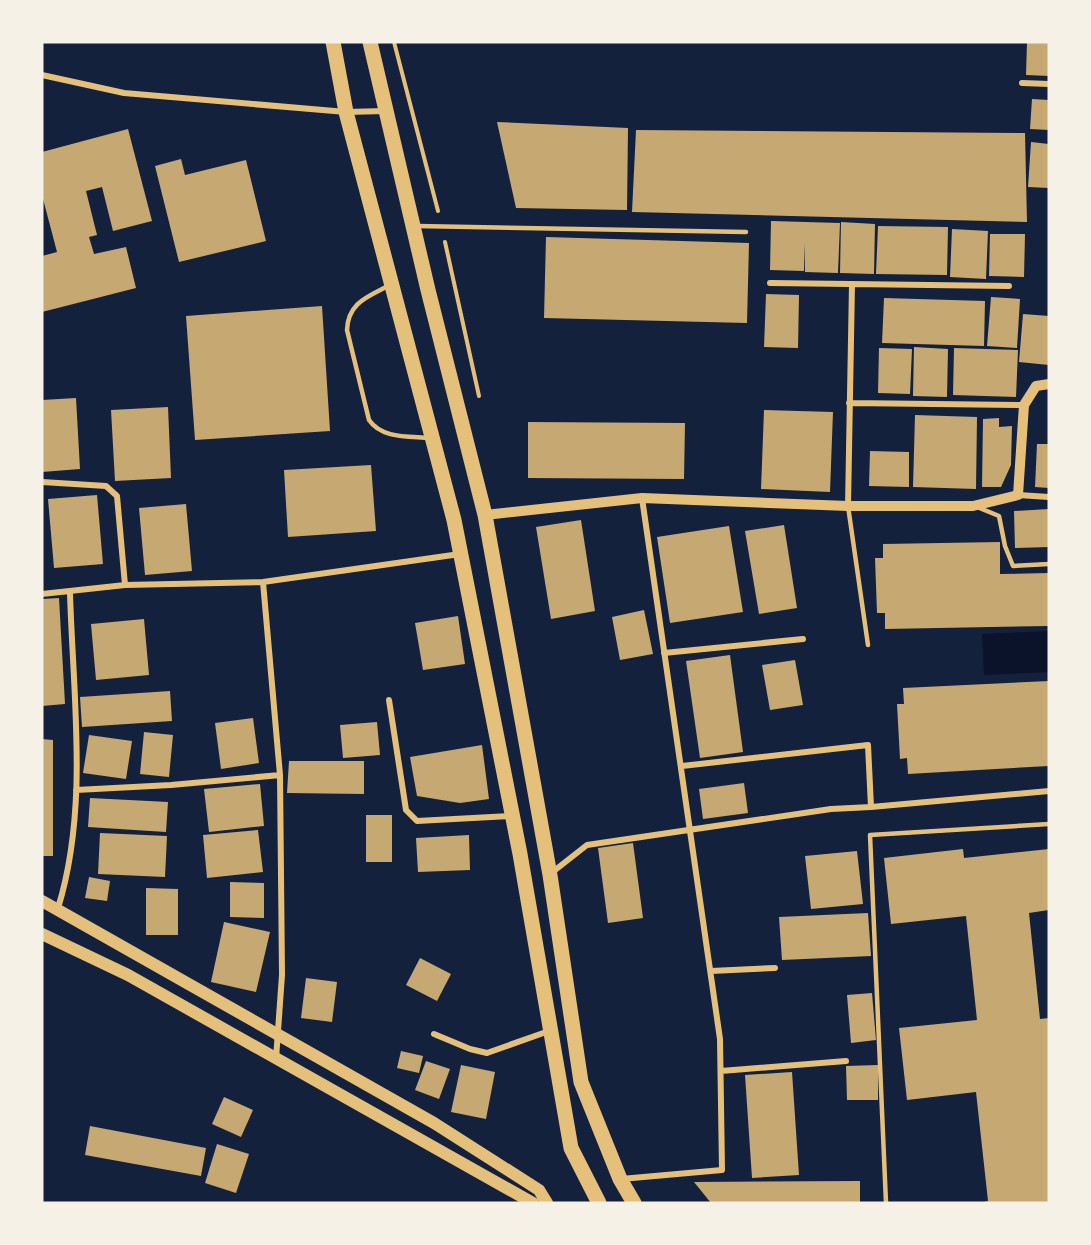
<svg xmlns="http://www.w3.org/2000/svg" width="1091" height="1245" font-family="'Source Serif 4',serif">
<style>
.water{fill:#0b132b}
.building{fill:#c6a872}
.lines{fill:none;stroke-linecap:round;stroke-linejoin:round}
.path{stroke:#e5c07b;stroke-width:4}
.service{stroke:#e5c07b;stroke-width:4.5}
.minor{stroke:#e5c07b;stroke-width:6}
.tertiary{stroke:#e5c07b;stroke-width:10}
.secondary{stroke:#e5c07b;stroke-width:12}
.primary{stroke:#e5c07b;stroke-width:15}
</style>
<rect width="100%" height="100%" fill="#14213d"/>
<path class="water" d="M1048,631L1049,672L984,675L982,634Z"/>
<path class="building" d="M1027,42H1049V76L1026,75Z
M1032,99L1049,100V130L1030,129Z
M497,122L628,128L627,210L516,208Z
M128,129L152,221L113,231L102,187L86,191L97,235L89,237L94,254L126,247L136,288L42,312V256L57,252L42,195V152Z
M636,130L1025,133L1027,222L632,212Z
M1031,142L1049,144V188L1028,187Z
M181,159L185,175L246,160L266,241L179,262L155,166Z
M771,221L840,223L838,273L805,272V242L804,271L770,270Z
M841,222L875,224L874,274L840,273Z
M878,226L948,227L947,275L876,274Z
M952,229L988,231L986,279L950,277Z
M990,234H1025L1024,277L989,276Z
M546,237L749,243L747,323L544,318Z
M766,294L799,295L798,348L764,347Z
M991,297L1020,299L1017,348L987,346Z
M884,298L985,301L984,346L882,343Z
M322,306L330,431L195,440L186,316Z
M1023,314L1049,316V365L1019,362Z
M914,347L948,349L947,397L913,396Z
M879,348L912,349L910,394L878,393Z
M954,348L1018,350L1016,397L953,395Z
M76,398L80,469L42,472V400Z
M168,407L171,478L115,481L111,410Z
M764,410L833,412L830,492L761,489Z
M915,415L977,417L976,489L913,487Z
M999,418V427L1012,426L1011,465L1001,487H982L983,419Z
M528,422L685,423L684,479L528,478Z
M1037,444H1049V488L1035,487Z
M870,451L909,452V487L869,486Z
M371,465L376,531L288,537L284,470Z
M97,495L103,564L54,568L48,499Z
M186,504L192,571L145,575L139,508Z
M1049,509V547L1015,548L1014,511Z
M581,520L595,611L551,619L536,527Z
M784,525L797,608L759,614L745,531Z
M729,526L743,612L670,623L657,537Z
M1000,542V574L1049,573V626L885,629V613H877L875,558H883V544Z
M59,598L65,704L42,706V599Z
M644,610L653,654L620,660L612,617Z
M458,616L465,664L423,670L415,623Z
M144,619L149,675L96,680L91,624Z
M730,655L743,752L700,758L686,661Z
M795,660L803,705L770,710L762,665Z
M1049,681V766L908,774L907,758L900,759L897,704H904L903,688Z
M170,691L172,721L82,727L80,697Z
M253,718L259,763L221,769L215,723Z
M377,722L380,755L343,758L340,725Z
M144,732L173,735L169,777L140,774Z
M89,735L132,741L126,779L83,773Z
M42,739L53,740V856H42Z
M482,745L489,799L460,803L417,796L410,757Z
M289,761H364V794L287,793Z
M744,783L748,813L703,819L699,789Z
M260,784L264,826L209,832L204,789Z
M90,798L168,802L166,832L88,827Z
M366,815H392V862H366Z
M258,830L263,872L207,878L203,835Z
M100,833L167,836L165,877L98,874Z
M469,835L470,870L418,872L416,838Z
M633,843L643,918L608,923L598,848Z
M963,849L964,858L1049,849V910L1029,913L1040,1019L1049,1018V1203H980L988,1201L976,1092L907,1100L899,1028L977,1020L966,916L891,924L884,858Z
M857,851L863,904L811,909L805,856Z
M89,877L110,881L107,901L85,898Z
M230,882L264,883V918L230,917Z
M146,888L178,889V935H146Z
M868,913L871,956L782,960L779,917Z
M224,922L270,932L256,992L211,982Z
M420,958L451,974L437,1001L406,985Z
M306,978L337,982L332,1022L301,1018Z
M872,993L876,1040L851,1043L847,995Z
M401,1051L423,1056L419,1073L397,1068Z
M426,1061L450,1069L439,1099L415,1090Z
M461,1065L495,1072L486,1119L451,1112Z
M878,1065V1100H847L846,1066Z
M792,1072L799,1175L752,1178L745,1075Z
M224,1097L253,1110L241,1137L212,1124Z
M90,1126L206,1148L201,1176L85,1155Z
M217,1144L249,1154L236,1193L205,1183Z
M860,1181V1203H711L694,1182Z"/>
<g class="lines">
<path class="path" d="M394,42L438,211
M445,242L479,396"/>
<path class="service" d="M417,226L746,232
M388,286C367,297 348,303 347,330L369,420C382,439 409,436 430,438
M848,506L868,645
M977,507L999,516L1005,546L1013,566L1049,564
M886,1203L870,835L1049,824"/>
<path class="minor" d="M42,75L124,93L346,112L385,111
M1022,83L1049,84
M770,283L1009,286
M849,403L1024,405
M42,482L106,486L117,496L125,585
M1018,495L1049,497
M848,506L852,284
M263,582L280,775L282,975L276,1059
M42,594L125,585L263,582L460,554
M664,653L803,639
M389,700L406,810L417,821L511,816
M76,790L171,785L280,775
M871,807L1049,791
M550,874L587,845L831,809L871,807L868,745L682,766
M58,908C89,808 73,697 70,593
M711,971L775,968
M434,1034L470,1049L487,1053L549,1031
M721,1071L846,1061
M621,1179L722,1170L720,1039L642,498"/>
<path class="tertiary" d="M485,515L642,498L848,506H973L1018,495L1024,405L1036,386L1049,384"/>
<path class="secondary" d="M42,901L434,1123L539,1190L547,1203
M42,934L128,975L533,1203"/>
<path class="primary" d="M333,42L346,112L454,520L520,854L571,1148L599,1203
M370,42L428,290L485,515L550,875L581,1082L620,1179L634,1203"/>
</g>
<rect width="1091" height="1245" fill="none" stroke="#f6f1e7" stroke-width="87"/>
</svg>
